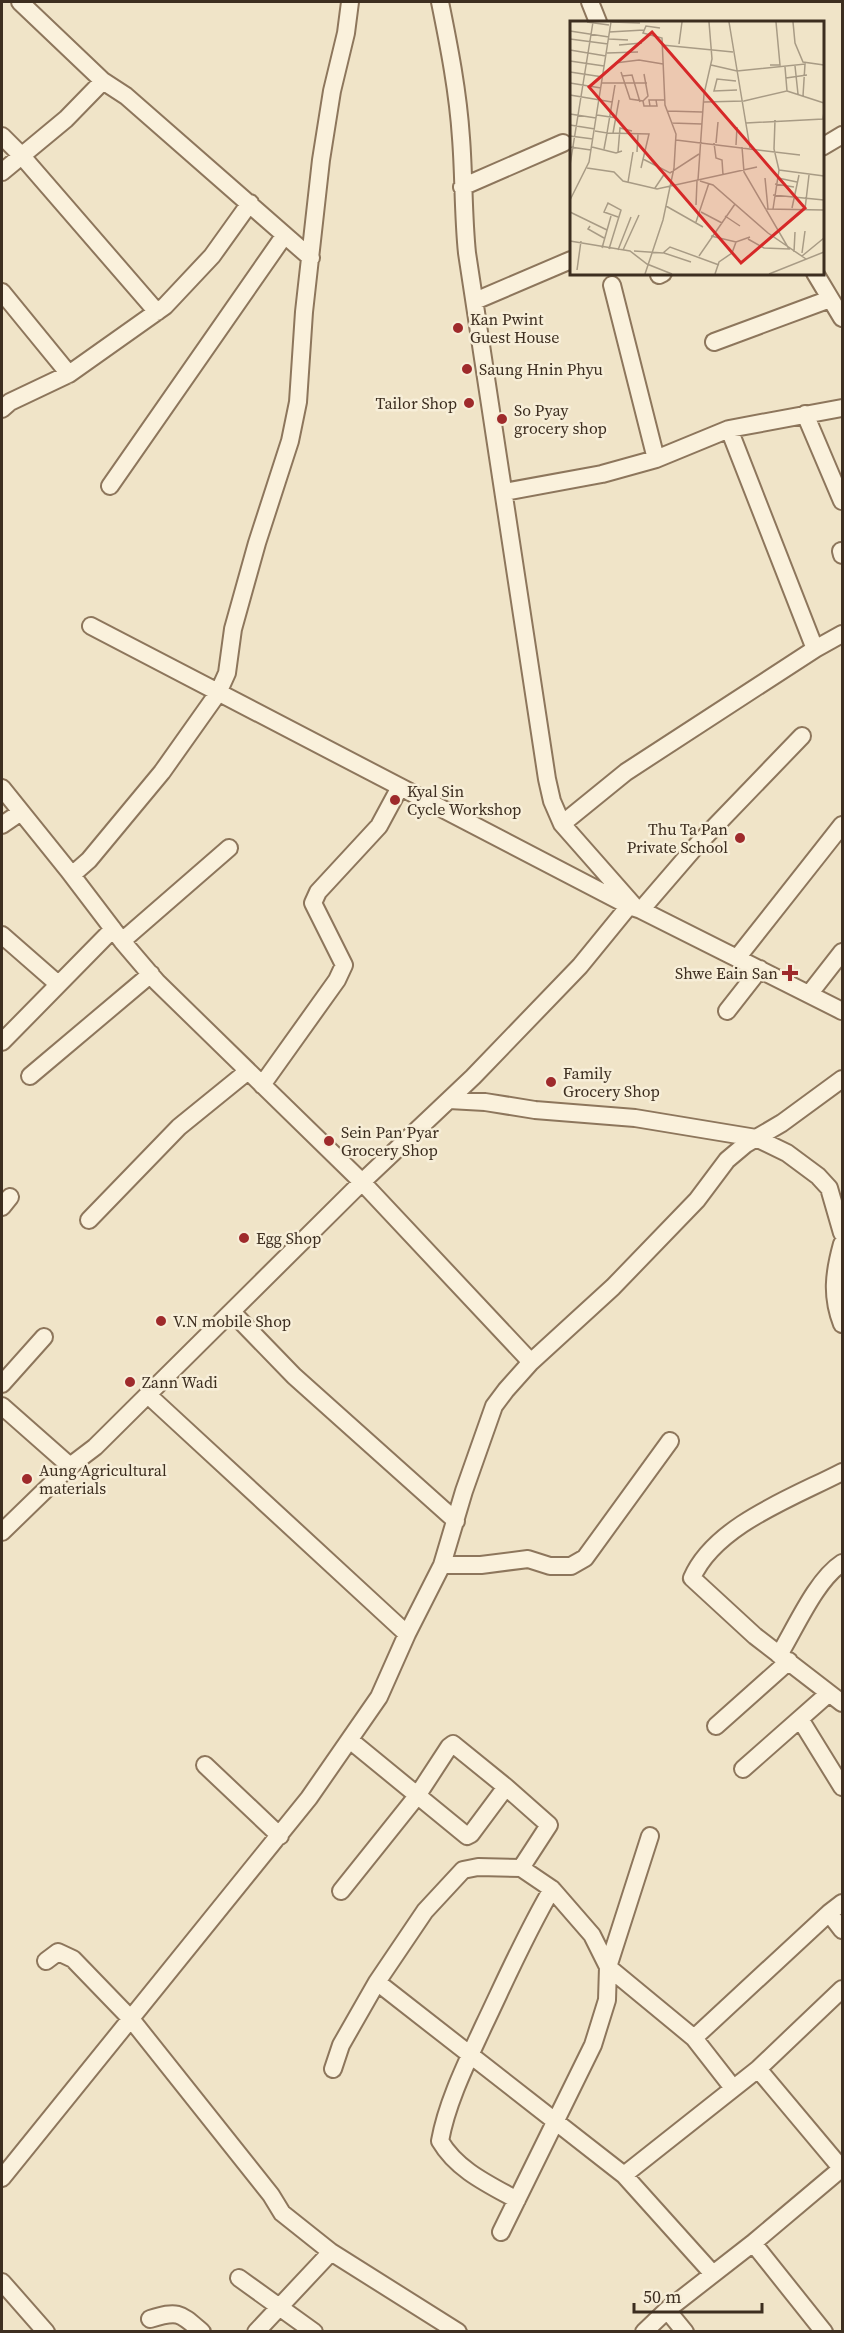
<svg xmlns="http://www.w3.org/2000/svg" width="844" height="2333" font-family="'Source Serif 4',serif">
<style>
.lines{fill:none;stroke-linecap:round;stroke-linejoin:round}
.minor-casing{stroke:#8d765c;stroke-width:20}
.minor{stroke:#faf1dc;stroke-width:16}
.poi-dot{fill:#9e2a2b;stroke:#f7eed8;stroke-width:2}
.labels{text-anchor:middle;stroke-width:5;stroke-linejoin:round;paint-order:stroke}
.poi-label{font-size:16px;fill:#3d2e20;stroke:#f7eed8;text-anchor:start}
.inset-road{fill:none;stroke:#a89b85;stroke-width:1.5}
.view{fill:#d62828;fill-opacity:0.15;stroke:#d62828;stroke-width:3}
.inset-edge{fill:none;stroke:#3d2e20;stroke-width:3}
</style>
<rect width="100%" height="100%" fill="#f0e4c8"/>
<g class="lines">
<g class="minor-casing">
<path id="minor" d="M20,2L103,81L126,96L311,258
M440,2C449,46 458,92 461,138C464,176 463,214 467,253L547,779L552,801L562,824L636,908
M590,2L598,22
M2,136L21,155L157,312
M822,147L842,135
M2,172L66,119L103,81
M462,187L563,143
M815,273L842,318
M659,275L663,273
M612,285L656,459
M2,292L69,374
M475,301L571,260
M714,342L830,299
M2,409L10,402L69,374L165,306L212,256L250,203
M805,414L842,501
M729,429L815,649
M110,486L284,236
M504,492L602,474L656,459L729,429L842,408
M841,551L842,555
M91,626L629,906L641,910L842,1011
M2,788L68,870L122,941L157,982L362,1182L531,1362
M562,824L626,772L815,649L842,634
M2,825L21,812
M72,875L89,860L162,772L218,693L227,673L233,629L257,543L290,441L298,402L304,312L321,160L332,91L346,33L350,2
M641,910L697,845L802,736
M2,935L58,984
M122,941L229,848
M737,958L842,825
M810,993L842,952
M727,1011L760,969
M2,1042L113,929
M30,1076L151,974
M262,1085L337,980L344,965L313,903L318,892L379,826L400,787
M449,1100L485,1102L535,1110L635,1118L756,1138L787,1153L818,1176L829,1188L842,1233
M2,1207L10,1197
M89,1220L179,1127L248,1071
M842,1244C834,1273 831,1296 842,1324
M232,1312L294,1376L456,1521
M2,1384L44,1337
M148,1395L407,1634
M2,1406L70,1466
M842,1472C794,1497 715,1525 692,1578L755,1636L842,1703
M2,1532L70,1466L95,1447L360,1184L473,1077L580,966L629,906
M442,1565H481L528,1559L550,1566H571L585,1558L670,1441
M779,1655C796,1627 816,1580 842,1563
M800,1719L842,1787
M716,1726L789,1661
M351,1741L467,1836L471,1834L506,1787
M205,1765L280,1836
M743,1769L828,1694
M650,1836L608,1967L694,2038L733,2088
M341,1891L417,1796L449,1747L453,1744L506,1787L549,1825L521,1868
M829,1913L842,1930
M46,1961L58,1952L73,1959L131,2019L271,2195L282,2213L331,2252L458,2332
M377,1982L624,2175L713,2274
M694,2038L829,1913L842,1903
M333,2069L341,2045L377,1982L425,1911L463,1870L478,1867L521,1868L552,1889L592,1935L608,1967L607,2000L593,2045L501,2232
M758,2069L842,2169
M624,2175L758,2069L842,1989
M2,2178L309,1798L379,1697L407,1634L442,1565L464,1491L494,1406L506,1390L531,1362L613,1287L697,1200L727,1160L746,1144L782,1123L842,1079
M517,2200C488,2184 457,2170 440,2141C447,2102 467,2062 484,2025C506,1979 526,1933 552,1889
M753,2243L824,2332
M239,2278L314,2332
M2,2282L46,2332
M667,2310L685,2332
M150,2319C179,2310 180,2313 202,2332
M256,2332L331,2252
M644,2332L667,2310L753,2243L842,2168"/>
</g>
<use href="#minor" class="minor"/>
</g>
<g class="poi-dot">
<circle cx="458" cy="328" r="6"/>
<circle cx="467" cy="369" r="6"/>
<circle cx="469" cy="403" r="6"/>
<circle cx="502" cy="419" r="6"/>
<circle cx="395" cy="800" r="6"/>
<circle cx="740" cy="838" r="6"/>
<path d="M787 964h6v6h6v6h-6v6h-6v-6h-6v-6h6z"/>
<circle cx="551" cy="1082" r="6"/>
<circle cx="329" cy="1141" r="6"/>
<circle cx="244" cy="1238" r="6"/>
<circle cx="161" cy="1321" r="6"/>
<circle cx="130" cy="1382" r="6"/>
<circle cx="27" cy="1479" r="6"/>
</g>
<g class="labels">
<g class="poi-label">
<text x="470" y="325">Kan Pwint<tspan x="470" dy="18">Guest House</tspan></text>
<text x="479" y="375">Saung Hnin Phyu</text>
<text x="457" y="409" text-anchor="end">Tailor Shop</text>
<text x="514" y="416">So Pyay<tspan x="514" dy="18">grocery shop</tspan></text>
<text x="407" y="797">Kyal Sin<tspan x="407" dy="18">Cycle Workshop</tspan></text>
<text x="728" y="835" text-anchor="end">Thu Ta Pan<tspan x="728" dy="18">Private School</tspan></text>
<text x="778" y="979" text-anchor="end">Shwe Eain San</text>
<text x="563" y="1079">Family<tspan x="563" dy="18">Grocery Shop</tspan></text>
<text x="341" y="1138">Sein Pan Pyar<tspan x="341" dy="18">Grocery Shop</tspan></text>
<text x="256" y="1244">Egg Shop</text>
<text x="173" y="1327">V.N mobile Shop</text>
<text x="142" y="1388">Zann Wadi</text>
<text x="39" y="1476">Aung Agricultural<tspan x="39" dy="18">materials</tspan></text>
</g>
</g>
<g transform="translate(570 21)">
<rect width="254" height="254" fill="#f0e4c8"/>
<path class="inset-road" d="M17,1L39,4M42,1L70,2M159,1L180,127M223,1L225,22L233,41L254,44M0,10L39,16M39,11L74,9M0,18L38,23M39,18L58,19M109,23L112,1M49,24L72,22M92,24L163,31M0,29L36,35M37,32L68,31M0,40L34,45M45,42L69,39L93,43M141,44L167,50L235,43L233,75M200,44H210L206,1M225,45L228,73M0,51L33,56M51,51L60,78L73,80L74,85H87L86,79M52,55L62,54L70,81M216,57L237,54M166,60L147,58L144,70L167,69M0,62L31,67M32,62H77M217,70L254,82M0,74L42,81M73,80L78,75L74,53M134,81L174,80L217,70L215,46M80,85L79,79H95M97,90L132,91M0,93L26,97M27,94L47,97M101,102L132,103M176,102L253,98L254,91M0,104L25,108M25,110L37,112L45,64M43,112L49,79M0,115L23,118M106,119L230,134M144,122L146,137L152,139L153,154M146,122L148,101M166,124L167,106M0,126L21,129M22,126L46,132L52,130M172,126L174,151L219,228L194,227L178,218M34,128L37,112L79,113L71,147M48,131L50,107L62,110M67,131L68,113M73,138L100,152L129,133M0,144L23,1M17,147L44,151L53,160L87,168L187,146M209,149L254,155M195,157L198,188M208,157L227,161M128,159L134,73L142,38L139,1M130,160L143,164L198,212L236,238M58,161L63,131M205,163L224,166M85,167L95,152M203,174L254,179M0,179L19,141L41,1M126,184L127,160M96,185L133,206M222,187L229,154M195,188L254,189M203,188L209,149L204,128L205,99M235,188L239,154M0,191L37,209M131,191L152,202M155,195L170,205M126,201L139,162M20,205L18,208L34,217M141,215L166,221L180,216M0,220L60,230L77,243L102,253M32,227L41,195M39,228L51,189L38,182L34,191L48,196M48,229L61,196M53,229L69,194M64,230L93,232L100,226L149,244M224,231L225,211M94,232L121,241M232,232L235,210M129,235L165,183M232,235L254,217M7,249L11,220M75,253L93,199L104,147L106,113L95,84L92,17L73,12L76,5L90,7M145,253L149,241L162,232L166,221M199,253L254,231"/>
<path class="view" d="M82,11L235,187L171,242L19,66Z"/>
<rect width="254" height="254" class="inset-edge"/>
</g>
<rect width="844" height="2333" fill="none" stroke="#3d2e20" stroke-width="6"/>
<path d="M634 2303v9h128v-9" fill="none" stroke="#3d2e20" stroke-width="3"/>
<text x="643" y="2303" font-size="18" fill="#3d2e20" stroke="#f7eed8" stroke-width="4.5" paint-order="stroke">50 m</text>
</svg>
